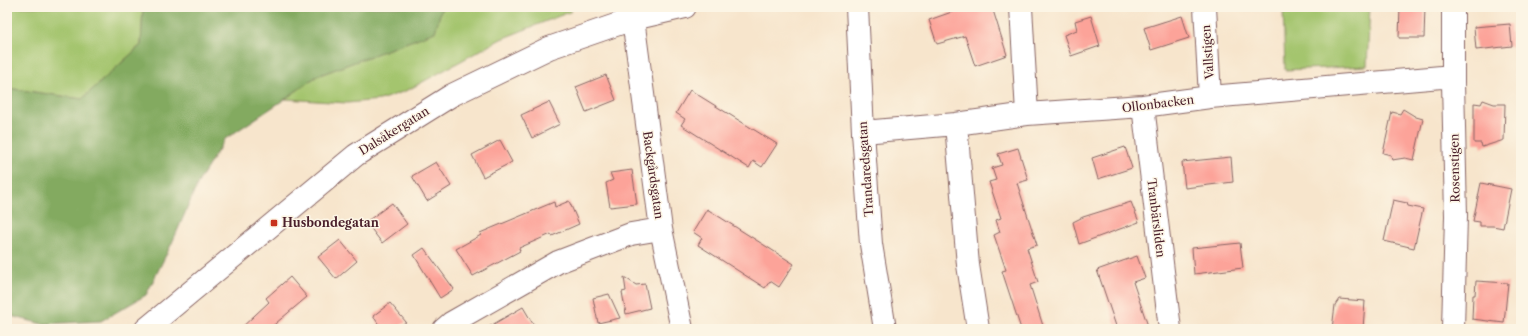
<svg xmlns="http://www.w3.org/2000/svg" width="1528" height="336" font-family="'Libre Caslon Text',serif">
<style>
.green{fill:#a4c56e;stroke:#77724c}
.forest{fill:#83aa61;stroke:#666446}
.building{fill:#fca399}
.lines{fill:none;stroke-linecap:round;stroke-linejoin:round}
.minor-casing{stroke:#876463;stroke-width:24}
.tertiary-casing{stroke:#876463;stroke-width:24}
.minor{stroke:#fff;stroke-width:22}
.tertiary{stroke:#fff;stroke-width:22}
.poi-dot{fill:#c8321e;stroke:#fcf5e5;stroke-width:1.5}
.labels{text-anchor:middle;stroke-width:3;stroke-linejoin:round;paint-order:stroke}
.street-label{font-size:12px;fill:#4a1f2b;stroke:#fcf5e5}
.poi-label{font-size:12px;font-weight:bold;fill:#4a1f2b;stroke:#fcf5e5;text-anchor:start}
</style>
<rect width="100%" height="100%" fill="#fcf5e5"/>
<filter id="ink" filterUnits="userSpaceOnUse"><feTurbulence type="fractalNoise" baseFrequency=".025" numOctaves="2"/><feDisplacementMap in="SourceGraphic" scale="8" xChannelSelector="R" yChannelSelector="G"/><feConvolveMatrix kernelMatrix="1 2 1 2 8 2 1 2 1" color-interpolation-filters="sRGB"/></filter>
<filter id="wash" filterUnits="userSpaceOnUse"><feTurbulence type="fractalNoise" baseFrequency=".012" numOctaves="4" result="noise"/><feDisplacementMap in="SourceGraphic" scale="16" xChannelSelector="R" yChannelSelector="G"/><feGaussianBlur stdDeviation="0.9" result="paint"/><feColorMatrix in="noise" values="0 0 0 0 0 0 0 0 0 0 0 0 0 0 0 0 0 1.4 0 .05"/><feComposite in="paint" operator="in"/></filter>
<g filter="url(#wash)">
<rect width="100%" height="100%" fill="#f7e5cc"/>
<path class="green" d="M8,7H143L141,45L82,99L14,89H7Z
M442,7H566L572,11L501,39L408,90L380,100L347,103L285,99L317,76L434,32Z
M1283,7H1370L1367,66L1285,70Z"/>
<path class="forest" d="M143,7H442L435,32L317,76L285,99L225,139L199,181L172,243L146,295L101,321L42,324L7,315V89H14L82,99L141,45Z"/>
<g id="blocks">
<path class="building" d="M966,7H992L1007,55L975,66L965,36L937,44L929,20Z
M1400,7H1425L1424,38H1399Z
M1091,16L1100,46L1071,56L1064,35L1077,30L1075,21Z
M1182,16L1189,38L1151,50L1144,28Z
M1510,24L1512,46L1476,50L1474,27Z
M606,75L616,100L586,112L576,87Z
M690,90L777,144L762,167L753,161L749,168L681,125L685,119L676,113Z
M1483,100L1494,104H1505L1504,140L1482,147L1481,143H1474V103L1481,104Z
M549,102L560,124L532,138L521,115Z
M1403,109L1416,117L1423,119L1414,160L1405,158L1392,160L1391,155L1383,153L1392,112L1400,114Z
M500,140L512,162L483,177L472,155Z
M1125,147L1132,168L1098,179L1092,158Z
M1018,148L1028,180L1017,183L1037,245L1027,248L1038,282L1030,285L1044,329H1021L1002,271L1006,270L994,235L1000,232L996,220L1001,218L989,182L996,180L992,168L1002,165L998,154Z
M1231,157L1233,182L1185,188L1182,162Z
M436,162L451,186L427,201L412,176Z
M632,170L637,204L610,207L606,183L613,180L610,173Z
M1481,183L1511,189L1503,228L1493,226H1480V222L1473,221Z
M1393,200L1407,203L1408,206L1423,209L1414,248L1384,241Z
M569,201L579,224L552,236L551,234L519,248L520,251L473,276L456,249L481,235L480,233L554,202L555,207Z
M1131,202L1139,222L1079,244L1073,222L1083,217Z
M392,203L407,224L382,243L366,222Z
M707,209L794,264L779,287L770,281L765,288L698,245L702,238L693,232Z
M340,240L357,261L336,279L318,257Z
M1240,243L1243,268L1194,274L1192,248Z
M424,248L454,289L440,298L414,255Z
M1137,256L1145,278L1133,282L1149,329H1117L1097,270Z
M290,277L307,297L269,329H240L269,302L266,298Z
M624,277L636,285L645,284L650,308L626,314L622,292L626,291Z
M1476,281L1508,283L1504,323L1472,319L1473,295H1475Z
M609,294L620,318L598,323L593,298Z
M1339,299L1365,301L1363,329H1332L1335,305Z
M390,303L406,322L396,329H382L373,316Z
M523,307L536,329H485Z"/>
</g>
</g>
<g filter="url(#ink)">
<use href="#blocks" fill-opacity="0" stroke="#876463" stroke-width="1"/>
<g class="lines">
<g class="minor-casing">
<path id="minor" d="M1021,7L1027,114
M1205,7L1210,97
M1453,7V82L1456,216L1453,329
M633,19L661,229L682,329
M1143,106L1170,329
M956,124L968,265L978,329
M863,132L956,124L1027,114L1143,106L1210,97L1453,76
M146,329L356,155L452,95L549,48L633,19L685,7
M444,329L451,323L558,262L631,234L661,229"/>
</g>
<g class="tertiary-casing">
<path id="tertiary" d="M857,7L863,132L871,244L885,329"/>
</g>
<use href="#minor" class="minor"/>
<use href="#tertiary" class="tertiary"/>
</g>
</g>
<rect class="poi-dot" x="270" y="219" width="8" height="8" rx="2"/>
<g class="labels">
<g class="street-label">
<text transform="translate(1208 52) rotate(-94)" y="4">Vallstigen</text>
<text transform="translate(1158 104) rotate(-7)" y="4">Ollonbacken</text>
<text transform="translate(394 131) rotate(-32)" y="4">Dalsåkergatan</text>
<text transform="translate(1455 168) rotate(-91)" y="4">Rosenstigen</text>
<text transform="translate(866 169) rotate(-94)" y="4">Trandaredsgatan</text>
<text transform="translate(653 175) rotate(82)" y="4">Backgårdsgatan</text>
<text transform="translate(1156 218) rotate(83)" y="4">Tranbärsliden</text>
</g>
<g class="poi-label">
<text x="282" y="227">Husbondegatan</text>
</g>
</g>
<rect width="1528" height="336" fill="none" stroke="#fcf5e5" stroke-width="24"/>
</svg>
